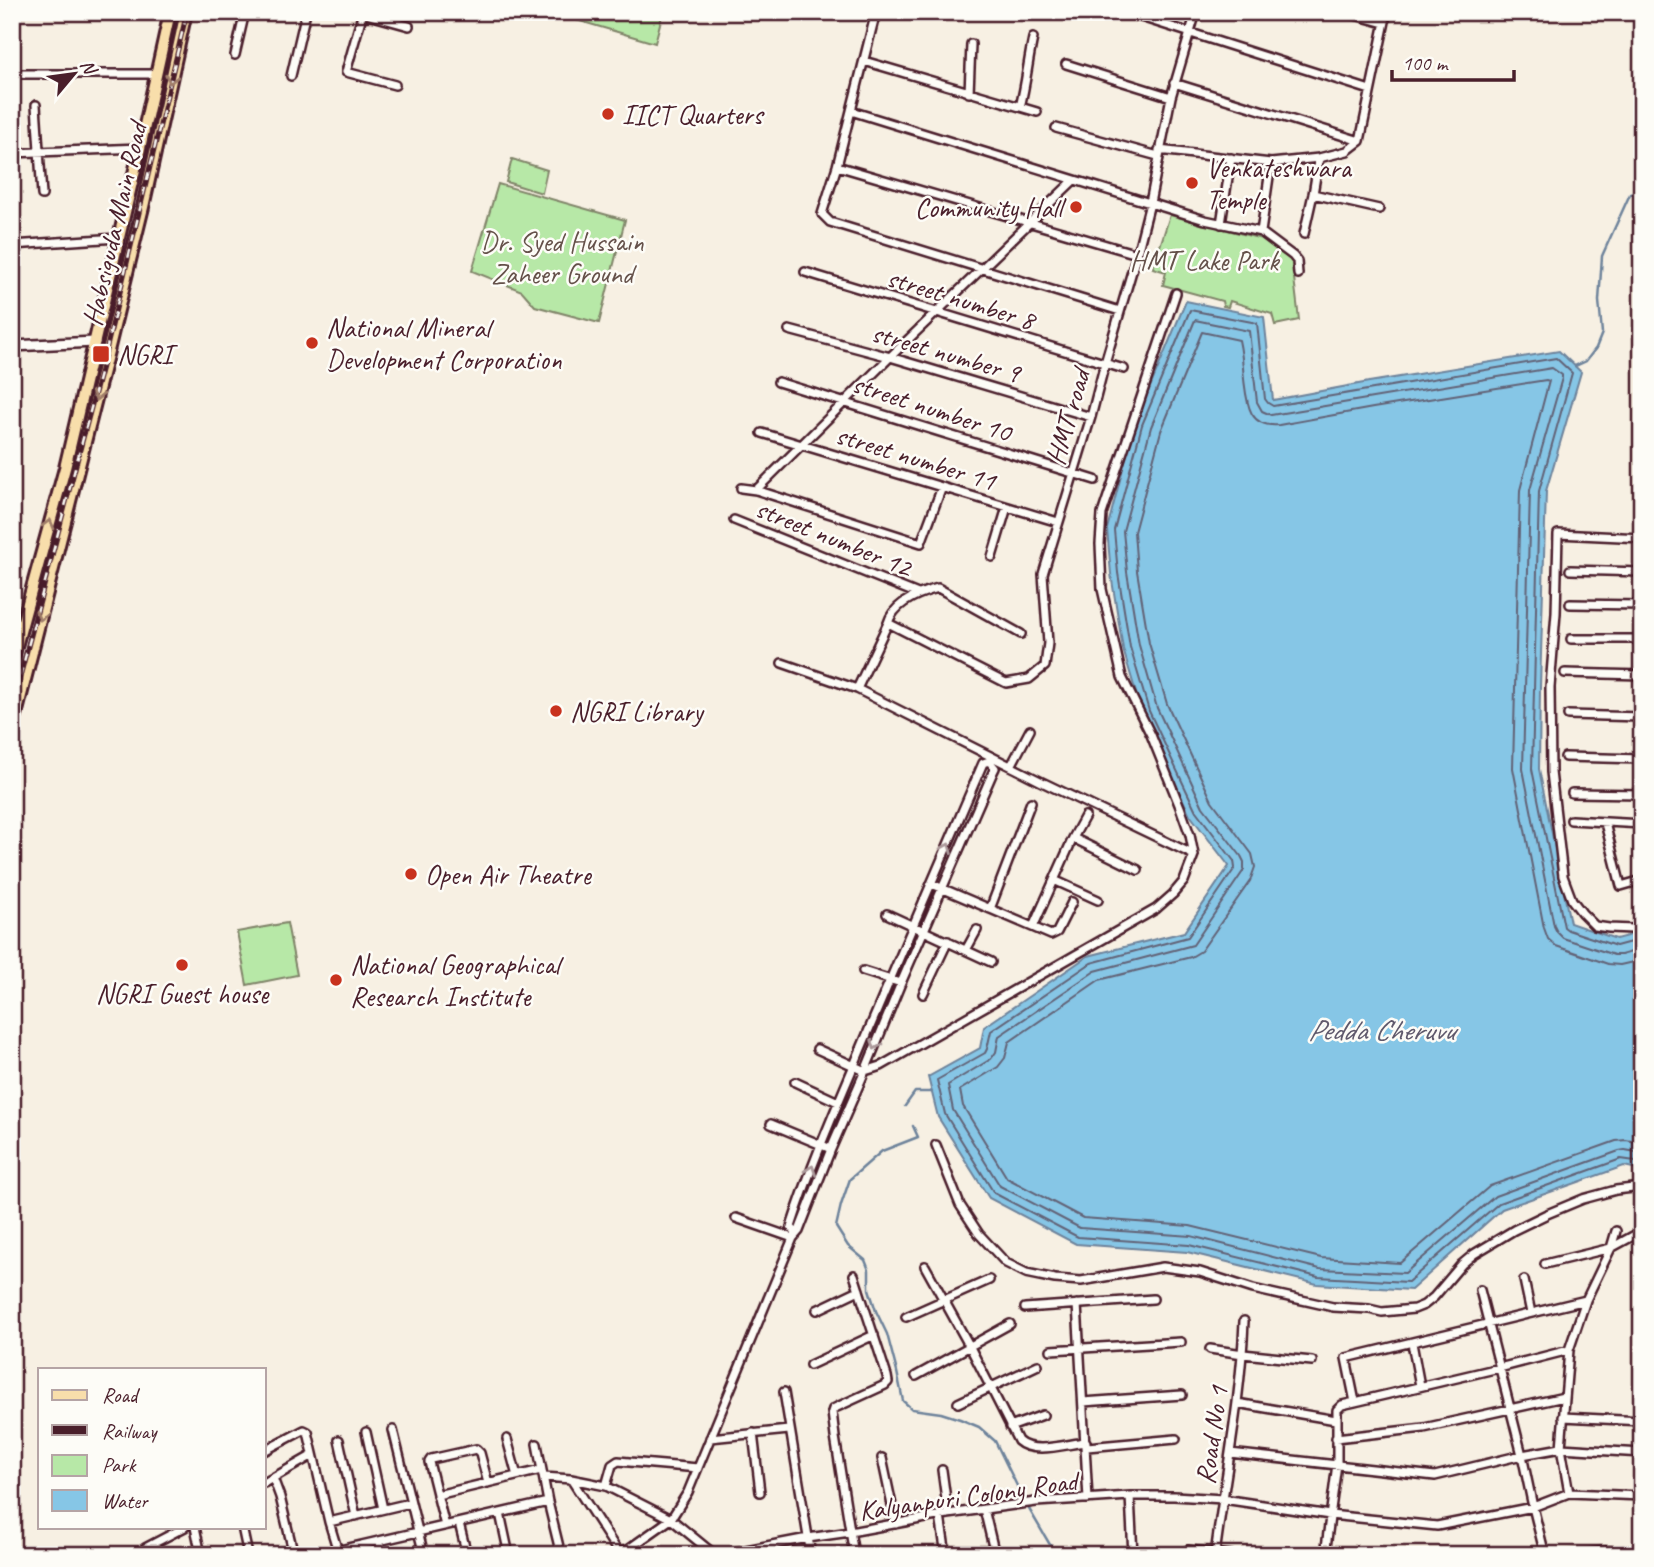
<svg xmlns="http://www.w3.org/2000/svg" width="1654" height="1567" font-family="Caveat,sans-serif">
<style>
.green{fill:#b7e8a7;stroke:#808469;stroke-width:2}
.water{fill:#86c6e6;stroke:#6e839b;stroke-width:2}
.lines{fill:none;stroke-linecap:round;stroke-linejoin:round}
.shore{stroke:#626276;stroke-width:2}
.stream{stroke:#6e839b;stroke-width:2.5}
.minor-casing{stroke:#4a1f2b;stroke-width:12}
.tertiary-casing{stroke:#4a1f2b;stroke-width:14}
.primary-casing{stroke:#4a1f2b;stroke-width:16}
.minor{stroke:#fdfcf7;stroke-width:7}
.tertiary{stroke:#fdfcf7;stroke-width:9}
.primary{stroke:#f8deab;stroke-width:10}
.rail-casing{stroke:#4a1f2b;stroke-width:5}
.rail{stroke:#fdfcf7;stroke-width:2.5;stroke-dasharray:8;stroke-linecap:butt}
.oneway{stroke:#a17e6b}
.oneway2{stroke:#ac999b}
.poi-dot{fill:#c8321e;stroke:#fdfcf7;stroke-width:2.5}
.labels{text-anchor:middle;stroke-width:5;stroke-linejoin:round;paint-order:stroke}
.poi-label{font-size:28px;fill:#4a1f2b;stroke:#fdfcf7;text-anchor:start}
.street-label{font-size:28px;fill:#4a1f2b;stroke:#fdfcf7}
.park-label{font-size:28px;fill:#65514a;stroke:#fdfcf7}
.water-label{font-size:30px;font-style:italic;fill:#5f596c;stroke:#fdfcf7}
</style>
<rect width="100%" height="100%" fill="#f7f0e3"/>
<filter id="ink" filterUnits="userSpaceOnUse"><feTurbulence type="fractalNoise" baseFrequency=".0143" numOctaves="2"/><feDisplacementMap in="SourceGraphic" scale="14" xChannelSelector="R" yChannelSelector="G"/><feConvolveMatrix kernelMatrix="1 2 1 2 8 2 1 2 1" color-interpolation-filters="sRGB"/></filter>
<g filter="url(#ink)">
<path class="green" d="M549,12H663L655,43Z
M512,159L547,170L542,193L506,182Z
M498,184L625,220L599,323L535,306L522,291L472,271Z
M1170,215L1262,239L1292,261L1299,320L1275,325L1272,314L1230,301L1228,307L1223,306L1222,301L1163,285L1166,272L1153,268Z
M287,923L297,975L247,985L237,932Z"/>
<path class="water" d="M1186,301L1264,317L1273,400L1369,382L1559,351L1581,372L1546,491L1540,687L1539,769L1570,923L1616,939L1642,932V1170L1624,1166L1502,1209L1411,1290L1317,1284L1187,1252L1076,1244L989,1198L938,1117L928,1077L980,1048L984,1027L1088,956L1184,932L1229,866L1190,815L1142,713L1123,649L1111,574L1107,529L1135,423Z"/>
<g class="lines">
<path class="shore" d="M1642,939L1616,946L1568,930L1564,927L1532,769L1539,491L1572,373L1556,358L1273,406L1268,403L1265,399L1257,323L1190,310L1142,425L1114,530L1118,573L1130,647L1149,711L1196,811L1234,861L1235,868L1188,937L1091,963L991,1031L987,1049L985,1053L937,1080L945,1114L994,1193L1078,1237L1189,1245L1318,1277L1408,1282L1499,1203L1621,1159L1642,1162
M1642,949L1621,955H1614L1563,938L1557,932L1554,926L1523,769L1530,490L1562,378V375L1552,368L1271,415L1262,411L1257,402L1249,331L1195,320L1151,427L1123,531L1127,572L1139,645L1157,708L1203,807L1241,856L1244,862V870L1193,945L1095,971L999,1036L996,1052L991,1059L948,1085L953,1110L1000,1186L1080,1228L1191,1236L1320,1269L1405,1273L1495,1196L1619,1151L1625,1150L1642,1153
M1642,960L1620,965L1608,964L1556,946L1548,939L1544,928L1513,768L1520,490L1549,381L1546,380L1373,408L1279,425C1248,428 1247,403 1244,379C1243,366 1242,353 1239,340L1202,332L1161,431L1134,532L1137,571L1149,643L1167,704L1212,801L1252,854L1255,867L1250,881L1201,951L1191,957L1099,980L1009,1042L1005,1058L998,1067L960,1090L963,1106L1007,1178L1083,1218L1190,1226L1321,1258L1400,1263L1490,1186L1616,1141L1626,1140L1642,1143"/>
<path class="stream" d="M1575,366L1586,361L1596,348L1602,333L1599,301L1602,256L1630,194L1642,192
M905,1106L915,1092H932
M913,1126L918,1137L882,1151L850,1179L841,1205L836,1227L848,1246L865,1260L869,1270V1289L876,1311L887,1334L897,1372L903,1401L912,1409L941,1413L960,1419L979,1427L995,1441L1023,1498
M1029,1509L1056,1555"/>
<g class="minor-casing">
<path id="minor" d="M363,12L346,72L395,85
M876,12L837,166L822,214L830,222L1120,311
M1125,12L1370,90
M1344,12L1384,23
M362,13L409,26
M235,55L245,12
M864,61L1037,112
M1066,64L1171,97
M12,74H156
M291,76L306,12
M1174,83L1360,141
M969,93L971,44
M36,105L42,195
M1020,107C1026,84 1028,61 1033,38
M851,111L1205,220L1261,232L1293,256L1297,261L1298,274
M1056,128L1158,156
M1159,150L1271,163L1319,158L1347,151L1360,141L1387,12
M12,153L140,148
M837,166L1137,254
M1313,194L1379,209
M1221,224L1231,158
M1261,232L1271,163
M1304,234L1313,194L1319,158
M12,245L118,238
M805,272L1124,369
M789,330L890,357L1091,417
M778,382L1095,480
M762,433L1058,522
M741,488L756,490L921,543L942,487
M756,490L890,357L1074,180
M734,520L918,594
M1642,538L1558,534L1556,613L1550,687L1551,772L1563,876L1572,900L1582,913L1595,926L1609,928L1633,929L1642,927
M992,557L1007,507
M1570,570L1642,572
M1570,604L1642,605
M888,623L1006,683L1029,679L1045,666L1048,643L1043,574L1091,417L1105,363L1137,254L1150,203L1171,97L1196,12
M1571,639H1642
M782,663L857,689L1042,782L1194,855
M1565,673L1642,675
M857,689L888,623C894,603 919,593 938,588L1021,634
M1568,715L1642,717
M1565,757L1642,759
M1011,766L1030,730
M1572,793L1642,794
M1571,820L1642,824
M1605,823L1621,886L1642,880
M1073,838L1085,816
M1054,880L1098,900
M932,884L1051,935L1057,932L1072,902
M990,909L1031,802
M887,914L991,962
M1033,927L1073,838L1138,870
M966,950L977,930
M863,971L901,983
M923,994L948,941
M817,1049L865,1071L881,1066L1156,909L1173,894L1184,881L1194,855L1190,835L1180,807L1151,735L1122,677L1102,589L1100,544L1102,514L1176,293
M795,1082L838,1102
M771,1124L831,1149
M936,1145L960,1205L979,1234L1006,1263L1026,1273L1055,1279L1081,1281L1163,1267L1200,1272L1253,1289L1333,1307L1369,1309L1382,1312L1414,1309L1424,1305L1434,1297L1462,1264L1474,1254L1514,1230L1547,1214L1583,1199L1616,1190L1642,1187
M736,1218L793,1238
M1616,1231L1611,1248L1642,1231
M1545,1264L1611,1248L1586,1300L1569,1350L1561,1448L1569,1493
M925,1266L970,1347L1018,1441C1033,1455 1066,1444 1086,1442
M1524,1280L1531,1313
M1480,1290L1522,1455L1533,1507L1545,1555
M1077,1304L1088,1499
M1025,1308L1153,1299
M817,1310L859,1290
M906,1317L989,1280
M1412,1343L1420,1386
M1210,1349L1243,1354L1312,1361
M1051,1350L1181,1342
M810,1365L874,1335
M916,1376L1010,1324
M784,1392L811,1555
M1083,1402L1182,1395
M1355,1402L1499,1368L1569,1350
M958,1403L1038,1365
M1237,1403L1336,1420
M1563,1417L1642,1421
M1010,1427L1043,1415
M393,1430L424,1555
M366,1432L383,1509
M753,1433L760,1492
M710,1438L789,1430
M1336,1438L1424,1428L1564,1397
M507,1439L517,1476
M339,1440L356,1516
M537,1444L548,1502L561,1555
M1087,1447L1176,1439
M264,1451L304,1430L308,1432L329,1522L339,1555
M1230,1453L1435,1476L1522,1455L1561,1448L1642,1453
M882,1458L896,1524
M942,1470L948,1514
M544,1477L571,1479L606,1486L671,1519L715,1555
M273,1478L280,1497L294,1555
M571,1479L620,1555
M264,1483L313,1455
M606,1486L612,1465L618,1461L698,1468
M437,1495L541,1470
M1130,1496L1133,1555
M984,1509L995,1555
M500,1513L509,1555
M940,1516L946,1555
M329,1522L410,1503
M459,1523L467,1555
M445,1526L429,1462L431,1459L476,1449L480,1453L488,1483
M195,1527L201,1555
M242,1527L248,1555
M379,1541L382,1555
M145,1548L185,1527
M1188,1550L1231,1555
M318,1555L548,1502
M620,1555L671,1519L688,1492L793,1238L799,1231L831,1149L865,1071L901,983L993,772L995,768L989,761L983,763C940,863 897,962 855,1063C832,1117 809,1171 791,1227L796,1233
M720,1555L808,1538L850,1532L948,1514L1036,1502L1130,1496H1174L1223,1499L1330,1515L1437,1526L1533,1507L1569,1493L1642,1496
M854,1555L835,1437L832,1412L833,1409L837,1407L885,1385L888,1382L887,1376L854,1275
M1215,1555C1225,1477 1241,1400 1244,1321
M1325,1555L1337,1464V1410L1342,1405L1355,1402L1346,1358L1586,1300
M1568,1555L1608,1551L1642,1553"/>
</g>
<g class="tertiary-casing">
<path id="tertiary" d="M12,346L95,342"/>
</g>
<g class="primary-casing">
<path id="primary" d="M12,661L65,468L140,148L170,12
M12,731L109,347L143,207L186,12"/>
</g>
<use href="#minor" class="minor"/>
<use href="#tertiary" class="tertiary"/>
<use href="#primary" class="primary"/>
<g class="rail-casing">
<path id="rail" d="M12,707L105,355L187,12"/>
</g>
<use href="#rail" class="rail"/>
</g>
<defs><path id="oneway-chevron" d="M-2-3.5L2.5 0L-2 3.5" fill="none" stroke-width="1.6" stroke-linecap="round" stroke-linejoin="round" transform="scale(1.75)"/></defs>
<g class="oneway">
<use href="#oneway-chevron" transform="translate(171 79) rotate(102)"/>
<use href="#oneway-chevron" transform="translate(97 396) rotate(104)"/>
<use href="#oneway-chevron" transform="translate(49 524) rotate(-75)"/>
<use href="#oneway-chevron" transform="translate(41 616) rotate(104)"/>
</g>
<g class="oneway2">
<use href="#oneway-chevron" transform="translate(947 848) rotate(-67)"/>
<use href="#oneway-chevron" transform="translate(876 1045) rotate(112)"/>
<use href="#oneway-chevron" transform="translate(811 1170) rotate(-70)"/>
</g>
</g>
<g class="poi-dot">
<circle cx="608" cy="114" r="7"/>
<circle cx="1192" cy="183" r="7"/>
<circle cx="1076" cy="207" r="7"/>
<circle cx="312" cy="343" r="7"/>
<rect x="92" y="345" width="18" height="18" rx="3.5"/>
<circle cx="556" cy="711" r="7"/>
<circle cx="411" cy="874" r="7"/>
<circle cx="182" cy="965" r="7"/>
<circle cx="336" cy="980" r="7"/>
</g>
<g class="labels">
<g class="poi-label">
<text x="622" y="124">IICT Quarters</text>
<text x="1206" y="177">Venkateshwara<tspan x="1206" dy="32">Temple</tspan></text>
<text x="1062" y="217" text-anchor="end">Community Hall</text>
<text x="326" y="337">National Mineral<tspan x="326" dy="32">Development Corporation</tspan></text>
<text x="117" y="364">NGRI</text>
<text x="570" y="721">NGRI Library</text>
<text x="425" y="884">Open Air Theatre</text>
<text x="350" y="974">National Geographical<tspan x="350" dy="32">Research Institute</tspan></text>
<text x="182" y="1003" text-anchor="middle">NGRI Guest house</text>
</g>
<g class="street-label">
<text transform="translate(114 224) rotate(-77)" y="10">Habsiguda Main Road</text>
<text transform="translate(961 298) rotate(17)" y="10">street number 8</text>
<text transform="translate(946 352) rotate(16)" y="10">street number 9</text>
<text transform="translate(932 407) rotate(18)" y="10">street number 10</text>
<text transform="translate(1067 417) rotate(-74)" y="10">HMT road</text>
<text transform="translate(916 457) rotate(17)" y="10">street number 11</text>
<text transform="translate(834 537) rotate(22)" y="10">street number 12</text>
<text transform="translate(1211 1435) rotate(-82)" y="10">Road No 1</text>
<text transform="translate(968 1495) rotate(-8)" y="10">Kalyanpuri Colony Road</text>
</g>
<g class="park-label">
<text x="562" y="251">Dr. Syed Hussain<tspan x="562" dy="32">Zaheer Ground</tspan></text>
<text x="1204" y="270">HMT Lake Park</text>
</g>
<g class="water-label">
<text x="1381" y="1040">Pedda Cheruvu</text>
</g>
</g>
<rect width="1654" height="1567" fill="none" stroke="#fdfcf7" stroke-width="42"/>
<rect x="21" y="21" width="1612" height="1525" fill="none" stroke="#4a1f2b" stroke-width="2.5" filter="url(#ink)"/>
<rect x="38" y="1368" width="228" height="161" fill="#fdfcf7" stroke="#b5a4a5" stroke-width="2"/>
<rect x="52" y="1390" width="35" height="10" fill="#f8deab" stroke="#b5a4a5" stroke-width="2"/>
<text x="102" y="1402" font-size="21" fill="#4a1f2b">Road</text>
<rect x="52" y="1425" width="35" height="10" fill="#4a1f2b" stroke="#b5a4a5" stroke-width="2"/>
<text x="102" y="1438" font-size="21" fill="#4a1f2b">Railway</text>
<rect x="52" y="1455" width="35" height="21" fill="#b7e8a7" stroke="#b5a4a5" stroke-width="2"/>
<text x="102" y="1472" font-size="21" fill="#4a1f2b">Park</text>
<rect x="52" y="1490" width="35" height="21" fill="#86c6e6" stroke="#b5a4a5" stroke-width="2"/>
<text x="102" y="1508" font-size="21" fill="#4a1f2b">Water</text>
<g transform="translate(74 74) rotate(61)" stroke="#fdfcf7" stroke-width="5" paint-order="stroke">
<path d="M0-5L12 26L0 18L-12 26Z" fill="#4a1f2b"/>
<text y="-10" font-size="19" font-weight="bold" text-anchor="middle" fill="#4a1f2b">N</text>
</g>
<path d="M1392 70v10h122v-10" fill="none" stroke="#4a1f2b" stroke-width="3.5"/>
<text x="1402" y="70" font-size="21" fill="#4a1f2b" stroke="#fdfcf7" stroke-width="5" paint-order="stroke">100 m</text>
</svg>
